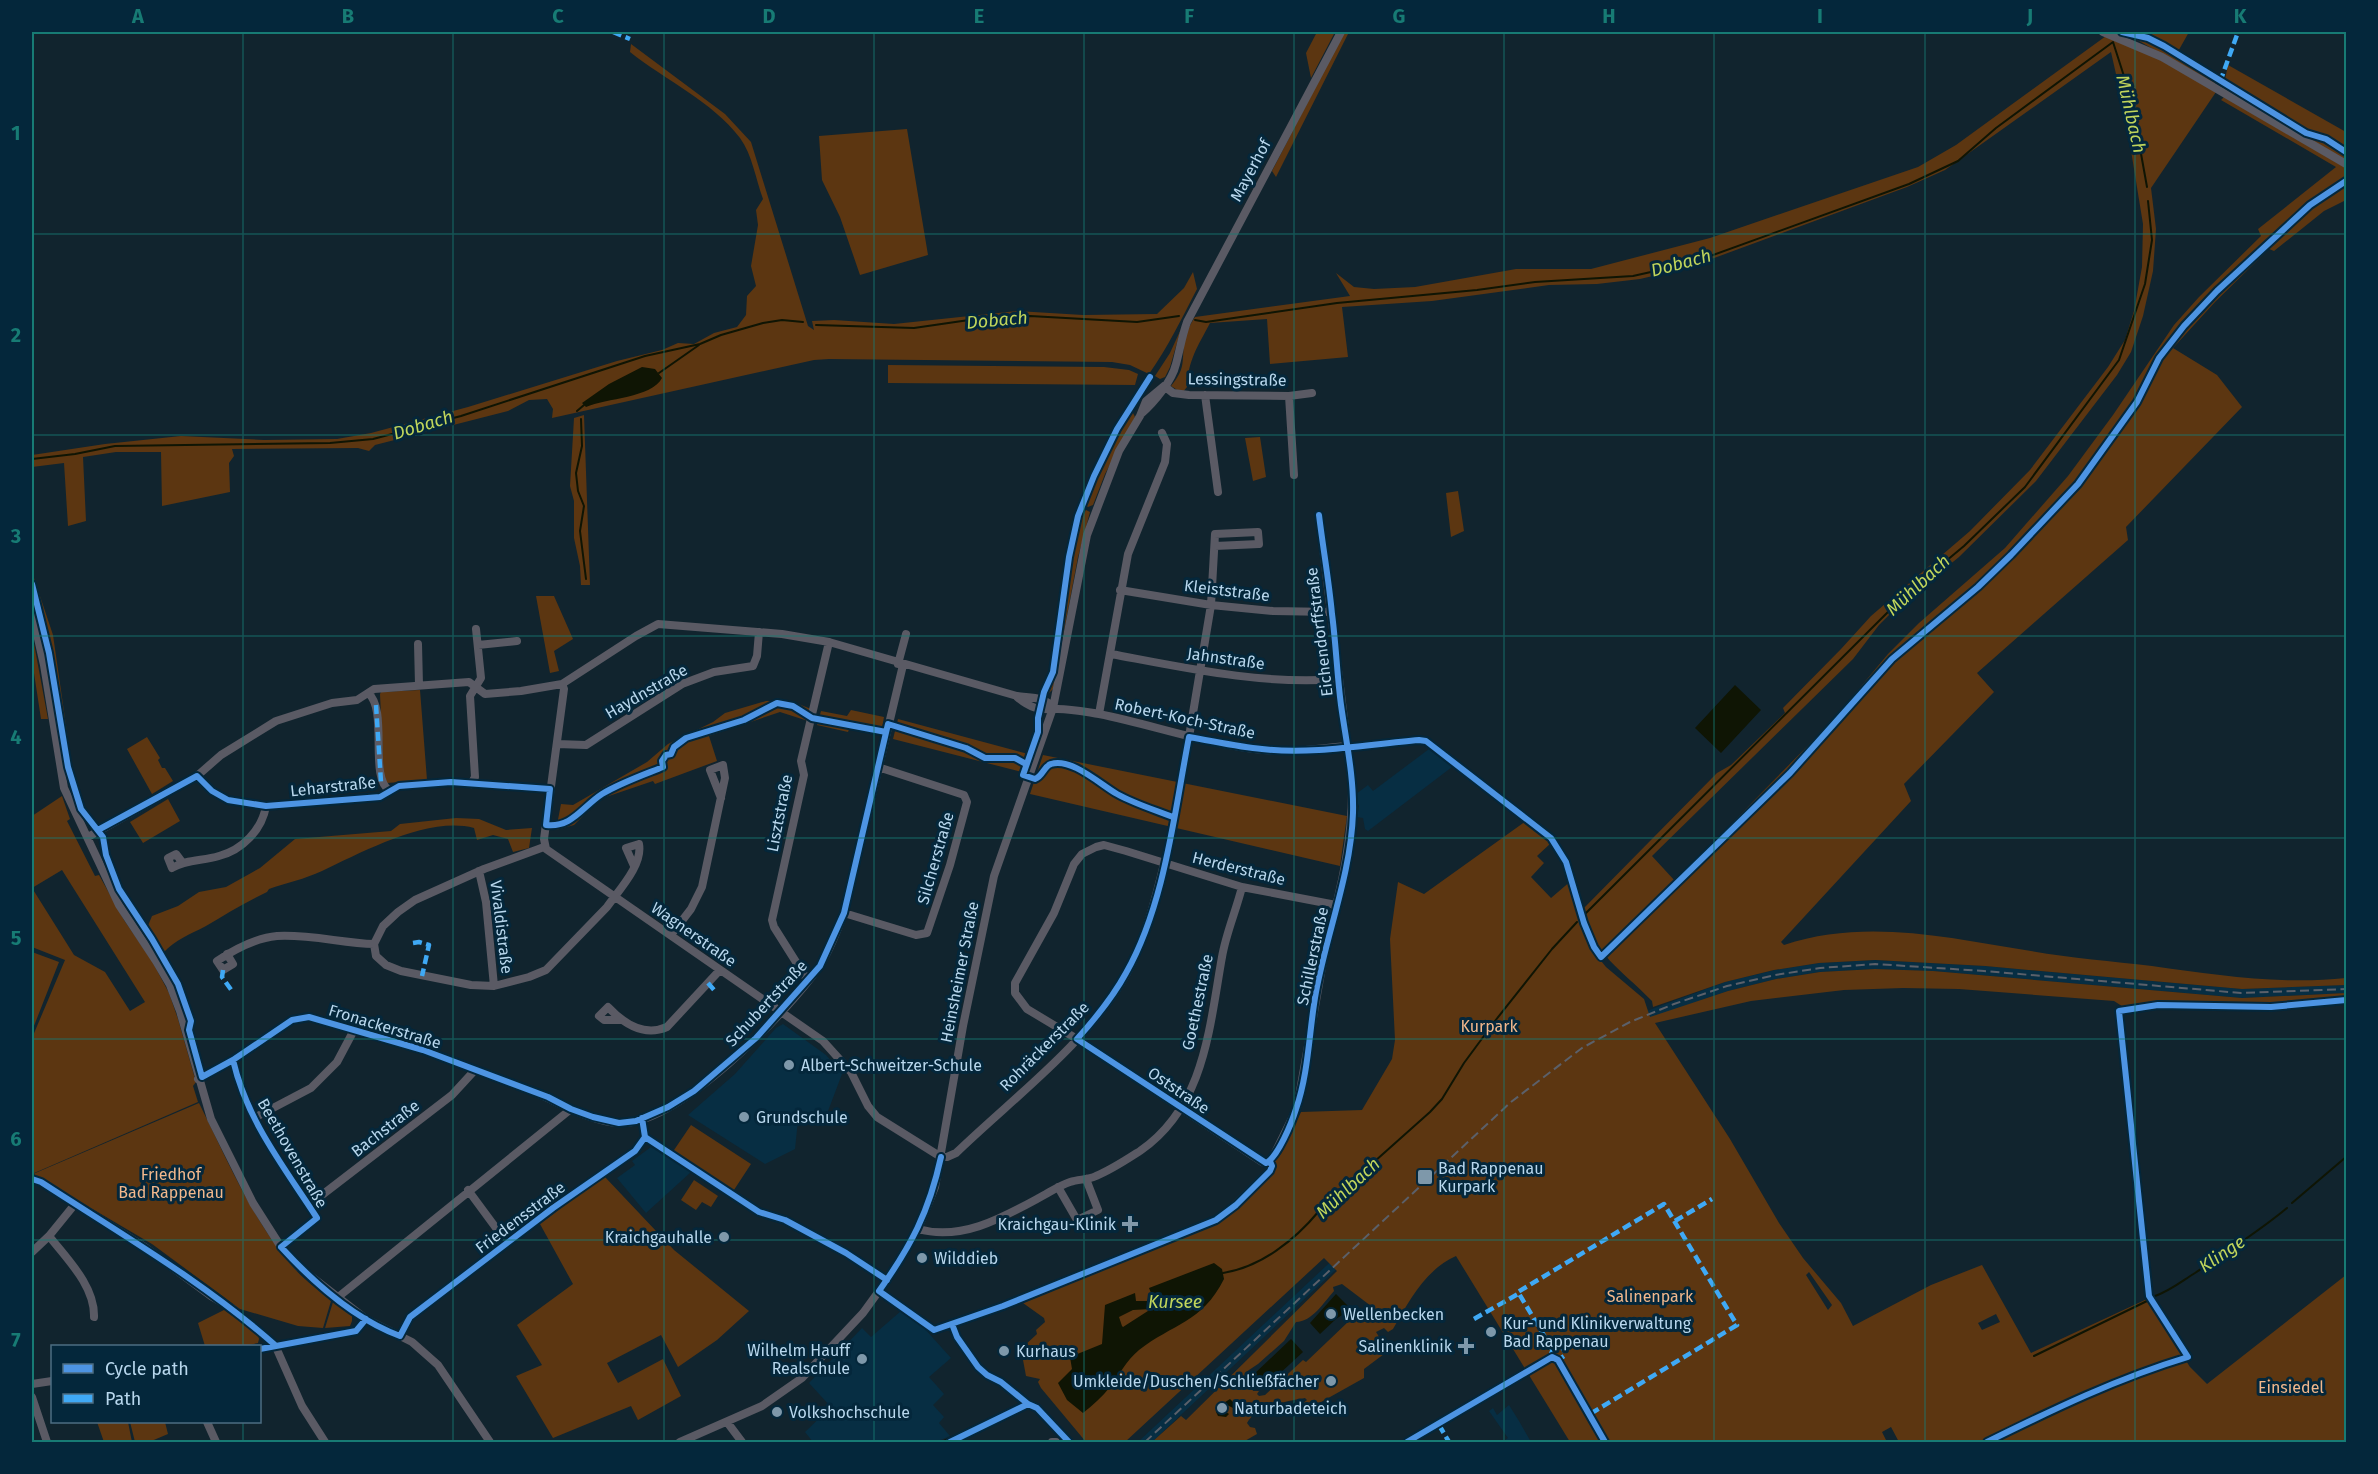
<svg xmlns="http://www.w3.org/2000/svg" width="2378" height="1474" font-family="'Fira Sans',sans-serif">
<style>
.built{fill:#072e43}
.green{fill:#5c3611;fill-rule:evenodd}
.water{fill:#0f1504;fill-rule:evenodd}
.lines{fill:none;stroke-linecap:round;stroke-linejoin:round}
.stream{stroke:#0f1504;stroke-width:2}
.minor{stroke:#5a5a64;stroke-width:8}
.rail{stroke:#5b606a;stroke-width:2;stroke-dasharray:9 4.5;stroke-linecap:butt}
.quiet{stroke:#3fa9f5;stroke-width:4.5;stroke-dasharray:9 4.5;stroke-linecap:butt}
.cycleway-casing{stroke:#04273b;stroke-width:10}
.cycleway{stroke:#4d94e3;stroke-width:6}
.grid{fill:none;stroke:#177b74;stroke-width:1.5;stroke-opacity:0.55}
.poi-dot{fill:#7e98aa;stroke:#04273b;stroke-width:2}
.labels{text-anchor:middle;stroke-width:6;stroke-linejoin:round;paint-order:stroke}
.street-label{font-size:16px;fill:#b8d7ed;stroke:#04273b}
.park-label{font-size:16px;fill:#f2b88c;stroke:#04273b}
.poi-label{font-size:16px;fill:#b8d7ed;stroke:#04273b;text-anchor:start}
.water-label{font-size:18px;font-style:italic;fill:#c0d55b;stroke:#04273b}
.neatline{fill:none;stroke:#177b74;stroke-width:2}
.grid-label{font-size:20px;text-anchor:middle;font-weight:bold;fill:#177b74}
</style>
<rect width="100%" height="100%" fill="#11242e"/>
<path class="built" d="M1429,749L1452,767L1368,831L1365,829L1363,818L1357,817L1359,806L1356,800V794L1368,785L1373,791Z
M1875,960L1985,966L2242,989L2346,985V993L2242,998L1933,971L1875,969L1820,972L1776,979L1728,991L1632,1024L1427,1184L1152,1442H1138L1466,1135L1628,1018L1725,982L1775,970L1819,963Z
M783,1024L826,1055L842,1074L825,1119L798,1120L795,1149L765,1164L688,1115L735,1074L776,1028Z
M651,1147L691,1172L646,1213L617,1178L635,1165L632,1161Z
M901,1311L924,1328L951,1358L929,1377L944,1394L933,1405L944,1417L939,1423L950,1436L936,1442H813L805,1432L831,1407L809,1383L862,1328L871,1337Z
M1509,1405L1519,1421L1531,1442H1507L1505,1440L1508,1438L1489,1411L1493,1408L1497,1415Z"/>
<path class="green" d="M1317,32H1335L1311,78L1306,53Z
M1344,32H1349L1276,177L1272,171Z
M2115,32H2189L2176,55L2216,81L2215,85L2139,41Z
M2106,36L2148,53L2216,92L2151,188L2156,229L2153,271L2143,316L2131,352L2117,375L2036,481L1959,557L1894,610L1879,625L1853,659L1652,856L1675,881L1832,721L1888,654L1919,623L2005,548L2068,476L2113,415L2174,325L2199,297L2261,236L2258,229L2336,167L2221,100L2224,97L2346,168V200L2324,211L2274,251L2269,249L2215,302L2173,348L2217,375L2242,407L2126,527L2128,540L1977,673L1994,692L1904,784L1911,801L1781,942L1784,945C1866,918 1948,938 2031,951C2071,958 2112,961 2152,966C2217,975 2281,985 2346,978V985L2242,989L1985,966L1875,960L1819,963L1774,970L1725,982L1653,1007L1652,1001C1619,967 1596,958 1583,909L1717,773L1731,765L1785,713L1783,708L1841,649L1871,616L1970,531L2030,470L2108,367L2125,340L2134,311L2142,267L2143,224L2125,114L2111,52L1945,170L1907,187L1687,268L1640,279L1597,284L1549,285L1432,301L1342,307L1348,357L1270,364L1267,319L1210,323C1198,346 1188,360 1187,387L1182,393L1171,386C1185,369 1182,364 1184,344C1184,335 1190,325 1195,317L1350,296L1336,273L1354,287L1374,289L1415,287L1516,269H1591L1710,238L1918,167L1956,145Z
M631,44L725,114L751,142L808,326L814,330L812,321L834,320L894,324L1017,311L1083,315L1157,314L1184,288L1193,272L1197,289C1182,318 1168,347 1149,374L1130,365L1112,362L829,359L814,360L552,418L553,409L547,399L529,400L508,411L375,445L369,451L358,448L232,449L234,456L229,463L230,492L162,506L161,452H116L83,457L86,521L68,526L64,463L32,467V455L105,444L181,436L264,440L337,439L371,433L468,407L617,361L662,350L678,343L694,344L714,333L737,327L746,315L747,296L756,286L751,266L758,225L756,210L763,199C756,180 752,154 740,138C712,101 665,80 630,52Z
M2228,65L2346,132V161L2223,89Z
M907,129L928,255L860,275L840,217L822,180L819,136Z
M1181,329L1170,367L1165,377L1160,379L1155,376L1170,353Z
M888,365L1104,367L1129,370L1138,374L1135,385L888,383Z
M1130,413H1133L1135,417L1105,474L1093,505L1088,507L1085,505L1097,475Z
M584,415L590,585H581L580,566L574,538V501L570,486L574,418Z
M1260,437L1266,477L1253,481L1245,438Z
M1458,491L1464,531L1451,537L1446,493Z
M1086,510L1090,512L1078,557L1053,689L1048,694V687L1058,657L1070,560L1082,511Z
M32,572L53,635L72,767H63L32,599Z
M536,596H554L573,639L554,651L559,671L550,673Z
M32,633L48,719H41L32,660Z
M420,690L427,780L387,783L384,782L380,694L381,692Z
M766,701H791L811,709L808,721L780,712L709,736L717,761L655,784L653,781L600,799L574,825L556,830L561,804L573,805L647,762L668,744L713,722L725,713Z
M851,710L884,717L881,734L850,727L848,732L817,725L821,711L847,716Z
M898,719L1028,754L1022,772L893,739Z
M147,737L160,758L158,760L162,768H165L173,781L152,794L127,749Z
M1043,755L1347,816L1340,866L1030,794Z
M62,796L70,819L67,821L95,876L99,875L124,920L152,961L169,993L178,1019L196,1082L193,1086L198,1102L32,1174V1038L65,960L32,947V816ZM62,870L145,1002L130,1011L105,972L74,955L32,888Z
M168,799L180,821L143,843L130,822Z
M456,818L479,819L506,830L532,828L529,848L513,852L508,839L493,835L477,840L474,828C428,816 363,852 322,871C305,879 286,883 269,889L267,892C246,902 226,914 206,926C189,935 176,939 163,953L147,928L152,916L178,906L199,892L226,887L260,868L295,839L391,831L400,824Z
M1526,821L1544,833L1551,843L1537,856L1544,863L1531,877L1551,898L1572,880L1582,927L1597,956L1606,967L1644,999L1650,1017L1728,991L1776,979L1820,972L1875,969L1933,971L2242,998L2346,993V997L2264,1004L2157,1003L2125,1008L2114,1001L1959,989L1903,988L1844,990L1751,1001L1655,1023L1730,1139L1779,1223L1803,1258L1841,1303L1853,1326L1931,1285L1982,1265L2031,1353L2147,1299L2190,1367L2207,1384L2346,1275V1442H1899L1891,1427L1882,1432L1887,1442H1570L1456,1256C1425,1270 1409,1301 1393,1329L1388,1332L1384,1328L1376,1332L1388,1351L1364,1369V1378L1305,1411L1301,1405L1307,1400L1305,1398C1288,1401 1256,1406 1247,1423L1250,1427L1255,1428L1257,1434L1243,1442H1152L1181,1416L1186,1420L1337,1271L1324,1258L1125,1442H1086L1041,1388L1038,1382L1040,1379L1026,1376L1023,1360L1026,1356L1023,1347L1037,1334L1036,1330L1045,1322L1044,1318L1023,1303L1175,1240L1222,1212L1281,1154L1301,1112L1362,1110L1392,1059L1395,1040L1390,939L1398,882L1424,894ZM1809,1272L1832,1305L1828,1310L1806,1275ZM1342,1284L1371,1306L1349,1321L1306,1362L1303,1360L1265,1395L1259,1396L1257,1394L1259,1391H1253L1246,1372L1258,1364L1284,1341L1296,1322C1312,1322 1324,1302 1334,1291L1333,1287ZM1996,1314L2000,1322L1982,1330L1978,1323Z
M32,952L59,962L32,1031Z
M199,1103C227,1159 252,1220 293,1267C304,1280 319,1290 331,1301L323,1328L298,1326L240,1309L152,1244L33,1174Z
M691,1125L751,1164L732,1193L672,1153Z
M605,1177L674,1250L749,1311L717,1340L678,1367L661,1335L607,1363L618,1383L663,1359L681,1396L638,1420L631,1406L553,1438L516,1376L542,1365L517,1325L573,1284L540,1224L598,1180Z
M694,1180L718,1196L711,1207L702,1202L696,1210L681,1200Z
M333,1302L352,1316V1321L350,1326L325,1328Z
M224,1310L258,1334L259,1339L258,1343L244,1346H205L198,1323Z
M97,1422H128L132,1442H104Z
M130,1422H165L168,1434L149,1442H135Z"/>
<path class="water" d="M642,367L655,369L662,378C652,398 606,398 586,407L582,403L609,384Z
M1735,685L1761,710L1721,753L1695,728Z
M1214,1263L1222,1269L1224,1279C1202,1323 1172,1324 1139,1350C1126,1361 1120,1374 1110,1387C1102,1397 1093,1405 1083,1413L1067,1400L1058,1383L1072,1369L1070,1357L1102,1344L1105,1305L1135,1293L1136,1301H1147L1151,1293L1149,1288ZM1151,1309L1123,1327L1122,1326L1119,1317L1133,1310Z
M1336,1294L1351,1309L1336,1319L1320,1334L1310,1323Z
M1291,1339L1303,1352L1264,1388L1252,1376Z
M1230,1399L1235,1404V1406L1233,1408L1227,1405L1224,1409L1226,1412L1229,1414L1226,1417L1218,1416L1216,1412L1222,1404Z"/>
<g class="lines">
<path class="stream" d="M1195,320L1206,322L1337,303L1477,290L1535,282L1633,276L1691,263L1909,184L1958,161L1996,128L2113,42L2131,98L2147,187
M816,325L914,328L969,320L1030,316L1137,322L1179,316
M659,373L699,345
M577,411L584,405
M581,419L582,446L576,473L578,491L584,506L580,531L586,579
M32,459L75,454L115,446L330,443L373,439L461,416L645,356L700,344L721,335L763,323L782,320L803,322
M1585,914L1904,596L1964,546L2025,487L2119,360L2145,284L2152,240L2148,201
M2292,1203L2346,1157
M1223,1273C1261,1267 1295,1240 1319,1211L1430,1112L1442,1099L1464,1063L1495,1021L1552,949L1577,922
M2155,1296C2170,1291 2182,1281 2195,1273C2227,1252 2258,1232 2287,1208
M2034,1356L2147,1301
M977,1425L1015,1407
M942,1442L973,1427"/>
<path class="minor" d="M2103,32L2162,57L2346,164
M1164,386L1173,393L1189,395L1289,396L1312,393
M1205,395L1218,492
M1289,396L1294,475
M1141,414C1154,403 1172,381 1176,364C1180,349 1182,336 1187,322L1341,32
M1319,515L1352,784C1353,838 1342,887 1327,939L1297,1108L1272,1159L1266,1163L1262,1162L1077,1039L1027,1009L1015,993V983L1054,913L1074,864L1082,854L1096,847L1104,845L1126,851L1242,887L1336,905
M1120,590L1211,605L1273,611L1332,612
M32,612L44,665L64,788L119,905L156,961L170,985L180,1011L211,1119L253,1203L281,1247L299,1267L366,1319L412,1342L438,1365L490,1442
M418,644L419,685
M478,645L517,641
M1111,654C1186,668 1262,685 1338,679
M898,664L906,634
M562,684L564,689L544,839L546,849L823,1041L851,1072L868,1106L877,1117L941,1157
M368,693C389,710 368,778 390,791
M1017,697C1030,708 1038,710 1054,709C1068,708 1086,712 1099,714C1154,725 1208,745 1264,750C1292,752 1319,749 1346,746
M1099,714L1128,554L1165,462L1167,444L1162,433
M1189,737L1211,605L1215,534L1258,532L1259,544L1215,546
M557,744L586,745L682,684L714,672L753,666L757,656L759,632
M197,776L212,791L228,800L266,806L380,797L399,786L451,782L550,789
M471,784L475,777L470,696L481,678L476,629
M88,837L197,776L221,755L276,721L332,703L357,700L374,689L469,682L485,694L521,691L562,684L636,636L658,624L782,634L829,642L1017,696C1030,698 1045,696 1053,708
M544,847L484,869L415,900L398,912L383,926L374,944L376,956L386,965L401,971L471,985L494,986L529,977L546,970L607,907C619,890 643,865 639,844L626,848L634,866
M182,862L176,854L168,858L172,868C186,859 203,861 219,856C242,850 262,830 266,806
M479,871L486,902L494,986
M844,913L916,935L927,933L950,865L967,802L964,795L878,767
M671,935L691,909L702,887L725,778L723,765L710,770L721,798
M227,954L233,964L223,970L217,961C235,949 255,938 277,936C309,934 342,943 374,944
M808,981L774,927L772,920L804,775L801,761L829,642
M620,1020H604L599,1016L608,1007C623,1023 644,1037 667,1027L719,971
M233,1060C247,1121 284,1167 317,1218L281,1247
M198,1079L233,1060L292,1020L309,1017C347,1027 386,1037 423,1050C459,1062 494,1077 529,1090C558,1101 587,1121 619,1123C677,1126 787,1013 819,967C830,951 837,931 844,913L903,665
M254,1118L311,1088L337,1062L354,1030
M941,1157H947L956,1153C1015,1096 1086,1045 1127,973C1145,939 1155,901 1164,864
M32,1179L41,1182L146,1248L211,1296L233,1309L275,1345L302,1406L325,1442
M1058,1187L1077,1220L1098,1210L1086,1179
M468,1190L507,1243
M309,1205L452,1095L475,1070
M918,1229C964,1242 1007,1215 1046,1194C1053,1190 1061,1185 1070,1182C1079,1179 1088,1180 1096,1176C1111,1170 1126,1160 1140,1151C1205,1106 1209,1029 1222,957C1226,933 1236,911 1242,887
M49,1236C67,1259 95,1286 94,1317
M32,1252L49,1236L75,1204
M879,1291L934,1330
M337,1298L571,1109
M400,1336L410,1317L553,1208L635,1151L645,1137L642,1118
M260,1349L356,1331L366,1319
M32,1384L52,1381
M32,1397L47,1442
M207,1422L216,1442
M727,1422L742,1442
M680,1442L762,1406L802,1378L863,1313L887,1280L918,1229L935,1187L963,1026L994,876L1053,708L1087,535L1119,451L1140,416L1146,401L1164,386
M1052,1442H1056"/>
<path class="rail" d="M1145,1442L1511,1102L1582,1048L1630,1022L1674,1004L1727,986L1775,975L1820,968L1875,964L1984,971L2241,993L2346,989"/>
<path class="quiet" d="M613,32L630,39
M2220,82L2238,32
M376,705L381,782
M413,943L419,942L429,945L422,976
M223,970L222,977L232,991
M708,983L714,990
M1675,1221L1712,1199
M1474,1319L1518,1294
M1552,1349L1518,1292L1664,1204L1737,1325L1590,1414
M1551,1354L1554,1346H1561L1565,1352L1564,1356L1558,1360
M1439,1425L1449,1442"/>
<g class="cycleway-casing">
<path id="cycleway" d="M2122,32L2148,38L2164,46L2306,133L2326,139L2346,152
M1150,377L1117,429L1094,476L1078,516L1069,557L1053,672L1044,692L1038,718V732L1023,775L1035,779C1043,776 1044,766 1051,764C1071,757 1101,785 1117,794C1135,804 1155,810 1173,817
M1319,515C1323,548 1329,581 1332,614C1336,644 1337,675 1341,705C1346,741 1354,777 1353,813C1351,874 1327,932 1316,992C1309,1030 1309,1072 1296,1109C1292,1122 1278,1157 1266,1163L1077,1039C1095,1019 1113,997 1126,973C1165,904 1174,814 1189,737C1213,741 1238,747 1262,749C1313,755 1369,744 1419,740L1426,741L1551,838L1566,862L1584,923L1594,947L1601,957L1790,773L1892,659L1978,587L2011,555L2078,484L2137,402L2159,358L2184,326L2217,291L2310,205L2346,181
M32,584L49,653L68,767L81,809L103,837L106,855L119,889L152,939L178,984L191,1021L189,1030L202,1077L233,1060L292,1020L309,1017L423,1050L548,1097L571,1109L593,1117L619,1123L636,1121L668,1107L694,1091L756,1038L820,966L844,913L888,724L966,748L985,758H1015L1026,764
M98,830L197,776L212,791L228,800L266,806L380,797L399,786L451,782L550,789L546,825C572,828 582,807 602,794C620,783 643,775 663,767L662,761L666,755L671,754L674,747L686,738L744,720L777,703L793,706L812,718L886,732
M233,1060C247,1121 284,1167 317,1218L281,1247C313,1282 354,1319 400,1336L410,1317L553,1208L635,1151L645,1137L642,1118
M645,1137L759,1212L785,1220L846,1253L887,1280
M941,1157C929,1212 911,1246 879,1291L934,1330L1003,1306L1216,1220L1236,1205L1270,1171L1272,1166L1270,1161
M32,1179L41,1182C121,1234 204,1282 275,1345
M952,1324L957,1337L978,1367L987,1375L1001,1382L1028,1404L1037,1408L1069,1442
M260,1349L356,1331L366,1319
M950,1442L1028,1404
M1407,1442L1552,1357L1558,1360L1605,1442
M1987,1442C2052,1410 2118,1378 2188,1357L2149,1296L2119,1011L2158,1005L2271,1007L2346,1000"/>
</g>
<use href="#cycleway" class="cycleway"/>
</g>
<path class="grid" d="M243,32V1346M453,32V1442M664,32V1442M874,32V1442M1084,32V1442M1294,32V1442M1504,32V1442M1714,32V1442M1925,32V1442M2135,32V1442M32,234H2346M32,435H2346M32,636H2346M32,838H2346M32,1039H2346M32,1240H2346M243,1422V1442"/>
<g class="poi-dot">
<circle cx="789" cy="1065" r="6"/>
<circle cx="744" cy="1117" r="6"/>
<rect x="1417" y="1169" width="16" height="16" rx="3"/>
<path d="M1127 1215h6v6h6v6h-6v6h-6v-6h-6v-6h6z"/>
<circle cx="724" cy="1237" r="6"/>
<circle cx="922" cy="1258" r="6"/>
<circle cx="1331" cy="1314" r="6"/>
<circle cx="1491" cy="1332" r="6"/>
<path d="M1463 1337h6v6h6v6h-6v6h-6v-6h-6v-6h6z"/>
<circle cx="1004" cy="1351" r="6"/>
<circle cx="862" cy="1359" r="6"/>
<circle cx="1331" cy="1381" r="6"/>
<circle cx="1222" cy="1408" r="6"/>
<circle cx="777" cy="1412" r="6"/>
</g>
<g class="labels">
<g class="street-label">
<text transform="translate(1250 170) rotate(-62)" y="6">Mayerhof</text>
<text transform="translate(1237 379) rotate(1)" y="6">Lessingstraße</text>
<text transform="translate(1227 590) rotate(7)" y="6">Kleiststraße</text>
<text transform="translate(1319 632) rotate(-97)" y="6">Eichendorffstraße</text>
<text transform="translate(1226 658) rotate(8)" y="6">Jahnstraße</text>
<text transform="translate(646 691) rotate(-30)" y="6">Haydnstraße</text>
<text transform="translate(1185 718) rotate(12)" y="6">Robert-Koch-Straße</text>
<text transform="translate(333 786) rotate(-6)" y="6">Leharstraße</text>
<text transform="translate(779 813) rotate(-79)" y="6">Lisztstraße</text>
<text transform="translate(935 858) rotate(-74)" y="6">Silcherstraße</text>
<text transform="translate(1239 868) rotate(14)" y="6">Herderstraße</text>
<text transform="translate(502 927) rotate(83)" y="6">Vivaldistraße</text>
<text transform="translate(694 934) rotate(35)" y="6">Wagnerstraße</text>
<text transform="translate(1312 956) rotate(-78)" y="6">Schillerstraße</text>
<text transform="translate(959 972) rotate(-79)" y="6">Heinsheimer Straße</text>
<text transform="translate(1197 1002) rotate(-78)" y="6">Goethestraße</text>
<text transform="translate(766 1003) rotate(-47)" y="6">Schubertstraße</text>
<text transform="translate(385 1026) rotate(17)" y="6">Fronackerstraße</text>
<text transform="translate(1044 1046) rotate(-45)" y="6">Rohräckerstraße</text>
<text transform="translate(1179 1090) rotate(34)" y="6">Oststraße</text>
<text transform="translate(385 1128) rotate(-38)" y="6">Bachstraße</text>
<text transform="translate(293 1153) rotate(60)" y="6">Beethovenstraße</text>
<text transform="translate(520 1217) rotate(-37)" y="6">Friedensstraße</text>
</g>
<g class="park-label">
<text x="1489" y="1032">Kurpark</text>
<text x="171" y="1180">Friedhof<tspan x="171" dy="18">Bad Rappenau</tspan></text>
<text x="1650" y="1302">Salinenpark</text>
<text x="2291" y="1393">Einsiedel</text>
</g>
<g class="poi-label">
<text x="801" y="1071">Albert-Schweitzer-Schule</text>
<text x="756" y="1123">Grundschule</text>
<text x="1438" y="1174">Bad Rappenau<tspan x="1438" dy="18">Kurpark</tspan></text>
<text x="1116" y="1230" text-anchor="end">Kraichgau-Klinik</text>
<text x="712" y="1243" text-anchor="end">Kraichgauhalle</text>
<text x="934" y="1264">Wilddieb</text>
<text x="1343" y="1320">Wellenbecken</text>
<text x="1503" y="1329">Kur- und Klinikverwaltung<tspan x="1503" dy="18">Bad Rappenau</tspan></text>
<text x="1452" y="1352" text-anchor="end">Salinenklinik</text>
<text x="850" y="1356" text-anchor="end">Wilhelm Hauff<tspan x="850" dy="18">Realschule</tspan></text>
<text x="1016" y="1357">Kurhaus</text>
<text x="1319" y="1387" text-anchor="end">Umkleide/Duschen/Schließfächer</text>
<text x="1234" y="1414">Naturbadeteich</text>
<text x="789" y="1418">Volkshochschule</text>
</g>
<g class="water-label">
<text transform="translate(2131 114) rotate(77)" y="6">Mühlbach</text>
<text transform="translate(1681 263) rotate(-15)" y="6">Dobach</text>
<text transform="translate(997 320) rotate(-5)" y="6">Dobach</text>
<text transform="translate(423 425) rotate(-17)" y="6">Dobach</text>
<text transform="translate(1918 585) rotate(-43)" y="6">Mühlbach</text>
<text transform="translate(1348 1188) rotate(-43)" y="6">Mühlbach</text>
<text transform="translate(2222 1254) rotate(-34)" y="6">Klinge</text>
<text x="1175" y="1308">Kursee</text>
</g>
</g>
<rect width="2378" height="1474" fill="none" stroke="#04273b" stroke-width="66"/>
<rect x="51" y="1345" width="210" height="78" fill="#04273b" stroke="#4c6d82" stroke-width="1.5"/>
<rect x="63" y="1364" width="30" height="9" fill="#4d94e3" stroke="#4c6d82" stroke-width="1.5"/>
<text x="105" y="1375" font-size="18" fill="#b8d7ed">Cycle path</text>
<rect x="63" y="1394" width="30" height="9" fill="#3fa9f5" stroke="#4c6d82" stroke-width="1.5"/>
<text x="105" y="1405" font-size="18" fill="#b8d7ed">Path</text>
<rect x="33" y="33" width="2312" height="1408" class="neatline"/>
<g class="grid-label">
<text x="138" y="23">A</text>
<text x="348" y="23">B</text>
<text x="558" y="23">C</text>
<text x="769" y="23">D</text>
<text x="979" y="23">E</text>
<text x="1189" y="23">F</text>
<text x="1399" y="23">G</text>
<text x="1609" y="23">H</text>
<text x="1820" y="23">I</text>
<text x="2030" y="23">J</text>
<text x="2240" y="23">K</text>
<text x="16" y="140">1</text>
<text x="16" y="342">2</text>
<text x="16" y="543">3</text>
<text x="16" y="744">4</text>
<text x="16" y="945">5</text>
<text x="16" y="1146">6</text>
<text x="16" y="1347">7</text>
</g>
</svg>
